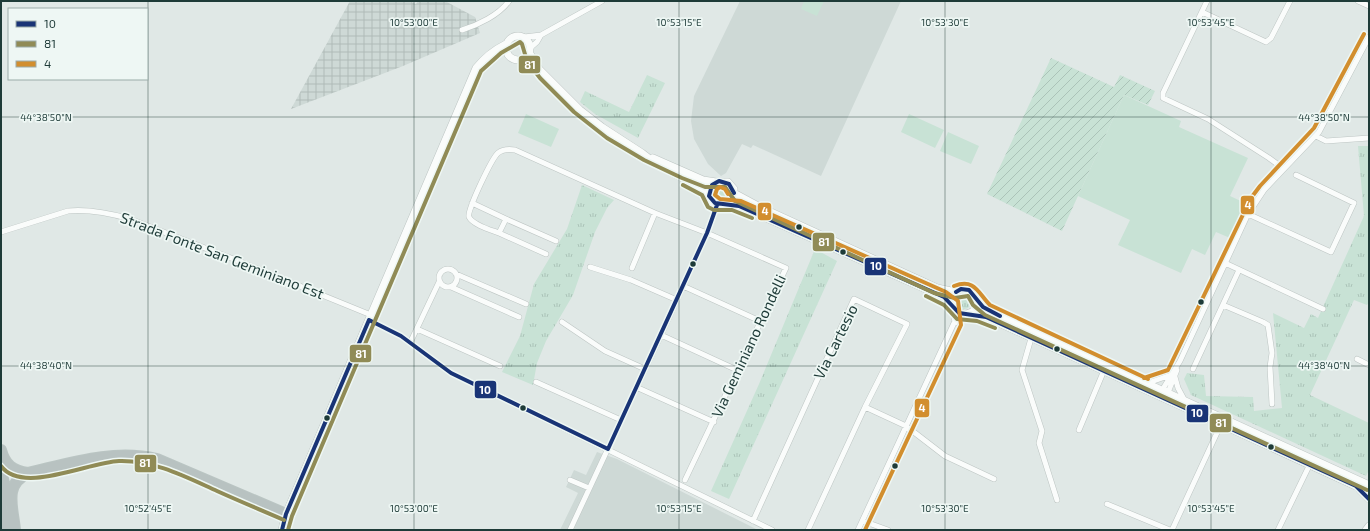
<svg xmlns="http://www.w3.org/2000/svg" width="1370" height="531" font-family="'Exo 2',sans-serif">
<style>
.built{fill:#ced9d6}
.industrial{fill:url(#industrial-grid)}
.grass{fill:url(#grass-tufts)}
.garden{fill:url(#garden-furrows)}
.pitch{fill:#c8e2d5}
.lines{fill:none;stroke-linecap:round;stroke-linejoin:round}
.street-casing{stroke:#bdc5c3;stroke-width:6}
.secondary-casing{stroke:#bdc5c3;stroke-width:8}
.highway-casing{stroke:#bac5c3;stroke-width:12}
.street{stroke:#fafcfb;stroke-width:5}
.secondary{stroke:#fafcfb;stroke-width:7}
.highway{stroke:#b8c2c1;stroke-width:10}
.bus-1-casing{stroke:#eef7f4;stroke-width:7}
.bus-2-casing{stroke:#eef7f4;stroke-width:7}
.bus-3-casing{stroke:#eef7f4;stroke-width:7}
.bus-1{stroke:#193476;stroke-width:4}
.bus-2{stroke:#908b56;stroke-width:4}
.bus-3{stroke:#d28e2e;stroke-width:4}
.ticks{fill:none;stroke:#1e3b38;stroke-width:1;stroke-opacity:0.45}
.bus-dot{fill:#1e3b38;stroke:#eef7f4;stroke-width:1.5}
.labels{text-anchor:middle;stroke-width:3.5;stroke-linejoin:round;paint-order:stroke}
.street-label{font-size:15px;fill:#1e3b38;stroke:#eef7f4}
.ticks-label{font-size:10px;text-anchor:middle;fill:#1e3b38;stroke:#eef7f4;stroke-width:3.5;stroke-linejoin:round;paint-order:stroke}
.line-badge{stroke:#eef7f4;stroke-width:1.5}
.badge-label{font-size:11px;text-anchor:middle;font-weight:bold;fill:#fff}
</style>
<defs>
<pattern id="industrial-grid" width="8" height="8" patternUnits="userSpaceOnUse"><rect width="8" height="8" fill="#ced9d6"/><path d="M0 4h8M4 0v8" fill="none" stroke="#b0bbb8"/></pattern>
<pattern id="grass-tufts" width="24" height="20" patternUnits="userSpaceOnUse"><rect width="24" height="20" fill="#c8e2d5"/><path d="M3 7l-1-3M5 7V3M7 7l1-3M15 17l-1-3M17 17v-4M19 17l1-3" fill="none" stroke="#abc3b8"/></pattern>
<pattern id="garden-furrows" width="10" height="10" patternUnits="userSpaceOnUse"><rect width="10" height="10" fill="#c8e2d5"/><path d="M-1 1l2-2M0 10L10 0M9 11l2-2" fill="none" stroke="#abc3b8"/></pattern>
</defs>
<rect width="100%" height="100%" fill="#e0e8e6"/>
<path class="built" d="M740,1H901L821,176L753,145L751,148L742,144L726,173L721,176L708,164L694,139L691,121L694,96Z
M597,452L617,459L758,530H560L578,493L566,487L574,470L586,475Z"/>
<path class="industrial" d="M350,1H409L416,4L418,1H445L475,17L480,33L403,66L291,109Z"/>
<path class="grass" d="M647,75L665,83L638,138L595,114L580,102L585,91L629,112Z
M1358,146H1369V302L1367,305L1354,300L1310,395L1369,423V470L1366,476L1191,395L1184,379L1187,373L1204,375L1206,396L1253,397L1254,411L1282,408L1273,313L1304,328L1311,314L1318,318L1364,216Z
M582,185L614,200L607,208L595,232L573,295L546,341L537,363L533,385L502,372L520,336L534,284L567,229Z
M715 193a7 7 0 1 1 14 0a7 7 0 1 1-14 0Z
M815,249L837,261L729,499L711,491L759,384Z
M957 302a7 7 0 1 1 14 0a7 7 0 1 1-14 0Z"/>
<path class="garden" d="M1051,58L1114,87L1120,75L1155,91L1148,105L1124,95L1062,231L987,194Z"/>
<path class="pitch" d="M804,1H824L817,16L801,9Z
M1124,95L1181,121L1179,127L1248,158L1230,196L1245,203L1230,238L1216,232L1205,255L1192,249L1181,273L1118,245L1130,220L1078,196Z
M526,114L559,129L551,147L518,133Z
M909,114L944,130L935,148L901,132Z
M948,132L979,146L971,164L940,151Z"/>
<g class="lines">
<g class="street-casing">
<path id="street" d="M1207,1L1163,93V98L1208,119L1269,158L1284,169
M1358,1L1369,6
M1202,12L1266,42L1271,38L1290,1
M462,30C478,25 499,15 509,1
M541,35L602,1
M524,37L541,35L537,42L530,48
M1316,136L1326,141L1369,138
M472,203L506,219L499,233C491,230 473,225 469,217C466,212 492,158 498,153C503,149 509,149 515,150L655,213L707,233L786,268L685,480
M1248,214L1331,252L1354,203L1296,175
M506,219L556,241
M1,232L68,211C89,209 109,213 130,219L236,260L371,315
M499,233L546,254
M1225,263L1323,309
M590,267L631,280L677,300
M632,268L655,213
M439 278a9 9 0 1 1 18 0a9 9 0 1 1-18 0Z
M456,274L526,304
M683,286L760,321
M451,287L519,317
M1223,305L1263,322L1268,325L1272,353L1270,367L1272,404
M953,307L955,323
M369,320L401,336L451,373L772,530
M562,322L605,351L645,369
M417,329L500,366
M661,335L737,370
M1032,335L1022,370L1042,431L1039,443L1057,500
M410,343L439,282
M1357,359L1369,365
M1193,369L1239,270
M1175,377L1178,388L1185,401
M536,382L621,420
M1148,383L1171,375
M636,387L714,422
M1163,393L1169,390L1177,370
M1165,393L1164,387L1180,361L1248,214L1264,190L1319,132L1369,37
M865,407L906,426L945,456L994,479
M1079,430L1105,368
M570,480L589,488
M1107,504L1170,530
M753,521L854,299L907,324L865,407L808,530
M863,521L888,530
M570,530L661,335L707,233L717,205
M858,530L954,323L966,314
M1172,530L1222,422
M1278,530L1311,462"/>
</g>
<g class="secondary-casing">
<path id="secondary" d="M506 48a12 12 0 1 1 24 0a12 12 0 1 1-24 0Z
M529,52L539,69
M521,60L539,69L580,110L602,127L642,153L659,166L700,187L709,196
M653,158L703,180L716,182
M734,193L760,207L937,288L956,292
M727,205L734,198V189L728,182H716C712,185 708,189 709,195C711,211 729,204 739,206L944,297L952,303
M952 301a13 13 0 1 1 26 0a13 13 0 1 1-26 0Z
M977,301L987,310L1369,485
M969,313L986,317L1369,492
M1360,490L1369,499
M282,530L286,514L476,68C484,58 494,50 506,44
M1366,530L1369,526"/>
</g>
<g class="highway-casing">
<path id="highway" d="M1,450C5,465 13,471 28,473
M1,470L8,501
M1,507L6,530
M15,530C13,507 3,485 28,473C71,463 113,449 157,459L286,514"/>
</g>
<use href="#street" class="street"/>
<use href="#secondary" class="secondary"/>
<use href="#highway" class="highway"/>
<g class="bus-1-casing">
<path id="bus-1" d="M734,193L729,184L719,181L712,185L709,196L715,203L739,206L944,297L959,313L986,317L1356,486L1369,499
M956,292L961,289L969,290L983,307L1000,316
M369,320L401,336L451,373L608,449
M608,449L707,233L717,205
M282,530L286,514L369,320"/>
</g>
<g class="bus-2-casing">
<path id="bus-2" d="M683,185L702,195L708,207L714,210H732L752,218
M926,296L944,305L957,319L977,321L995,328
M1,466C22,495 89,462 119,461C154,460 186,477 217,491C239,501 261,510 284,520
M288,530L292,516L481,71L501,53L520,42L522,44L527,61L540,78L574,112L607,138L644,160L682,178L705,187H725L735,201L934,293L955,298L968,296L973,305L985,315L1367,490"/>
</g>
<g class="bus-3-casing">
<path id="bus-3" d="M728,194L725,189L720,187L717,189L715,195L720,199L741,201L946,292L958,301L961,325L865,530
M954,286C975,278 978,293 990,305L1148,379
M1144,378L1168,370L1251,198L1260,186L1314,128L1364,34"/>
</g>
<use href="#bus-1" class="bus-1"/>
<use href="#bus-2" class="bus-2"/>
<use href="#bus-3" class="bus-3"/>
</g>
<path class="ticks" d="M148,1V530M414,1V530M679,1V530M945,1V530M1211,1V530M1,117H1369M1,366H1369"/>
<g class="bus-dot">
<circle cx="799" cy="227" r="3.5"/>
<circle cx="843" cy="252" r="3.5"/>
<circle cx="693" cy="264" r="3.5"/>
<circle cx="1201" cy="302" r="3.5"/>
<circle cx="1057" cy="349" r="3.5"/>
<circle cx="523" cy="408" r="3.5"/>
<circle cx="327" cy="418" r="3.5"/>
<circle cx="1271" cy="447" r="3.5"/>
<circle cx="895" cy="466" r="3.5"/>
</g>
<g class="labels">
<g class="street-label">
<text transform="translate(222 256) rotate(21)" y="5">Strada Fonte San Geminiano Est</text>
<text transform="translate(836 342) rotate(-64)" y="5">Via Cartesio</text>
<text transform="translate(749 346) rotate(-65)" y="5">Via Geminiano Rondelli</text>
</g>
</g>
<g class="ticks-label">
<text x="414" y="26">10°53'00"E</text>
<text x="679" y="26">10°53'15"E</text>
<text x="945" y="26">10°53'30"E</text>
<text x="1211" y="26">10°53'45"E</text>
<text x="46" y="121">44°38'50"N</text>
<text x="1324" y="121">44°38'50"N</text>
<text x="46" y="369">44°38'40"N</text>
<text x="1324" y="369">44°38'40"N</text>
<text x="148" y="512">10°52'45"E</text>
<text x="414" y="512">10°53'00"E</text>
<text x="679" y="512">10°53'15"E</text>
<text x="945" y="512">10°53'30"E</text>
<text x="1211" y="512">10°53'45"E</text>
</g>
<g class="line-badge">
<rect x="518" y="55" width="23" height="19" rx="4" fill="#908b56"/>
<rect x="1240" y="195" width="15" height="20" rx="4" fill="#d28e2e"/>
<rect x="757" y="202" width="15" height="19" rx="4" fill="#d28e2e"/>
<rect x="812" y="232" width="23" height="20" rx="4" fill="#908b56"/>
<rect x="864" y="257" width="23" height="19" rx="4" fill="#193476"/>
<rect x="349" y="344" width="23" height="19" rx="4" fill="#908b56"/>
<rect x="474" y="380" width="23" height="19" rx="4" fill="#193476"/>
<rect x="914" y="398" width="16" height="20" rx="4" fill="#d28e2e"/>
<rect x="1186" y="404" width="23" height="19" rx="4" fill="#193476"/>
<rect x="1209" y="413" width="23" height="20" rx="4" fill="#908b56"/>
<rect x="134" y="454" width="23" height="19" rx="4" fill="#908b56"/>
</g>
<g class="badge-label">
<text x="530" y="69">81</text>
<text x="1248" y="209">4</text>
<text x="765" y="215">4</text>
<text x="824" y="246">81</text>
<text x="876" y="270">10</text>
<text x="361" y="358">81</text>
<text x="485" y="394">10</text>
<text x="922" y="412">4</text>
<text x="1197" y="417">10</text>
<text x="1221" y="427">81</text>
<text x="145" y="467">81</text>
</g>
<rect width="1370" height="531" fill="none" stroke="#1e3b38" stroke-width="4"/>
<rect x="8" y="8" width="140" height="72" fill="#eef7f4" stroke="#9baca9"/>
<rect x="16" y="21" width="20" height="6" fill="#193476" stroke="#9baca9"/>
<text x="44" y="28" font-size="12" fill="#1e3b38">10</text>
<rect x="16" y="41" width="20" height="6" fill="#908b56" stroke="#9baca9"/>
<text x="44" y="48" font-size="12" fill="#1e3b38">81</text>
<rect x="16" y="61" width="20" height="6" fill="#d28e2e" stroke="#9baca9"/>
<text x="44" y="68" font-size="12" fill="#1e3b38">4</text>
</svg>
